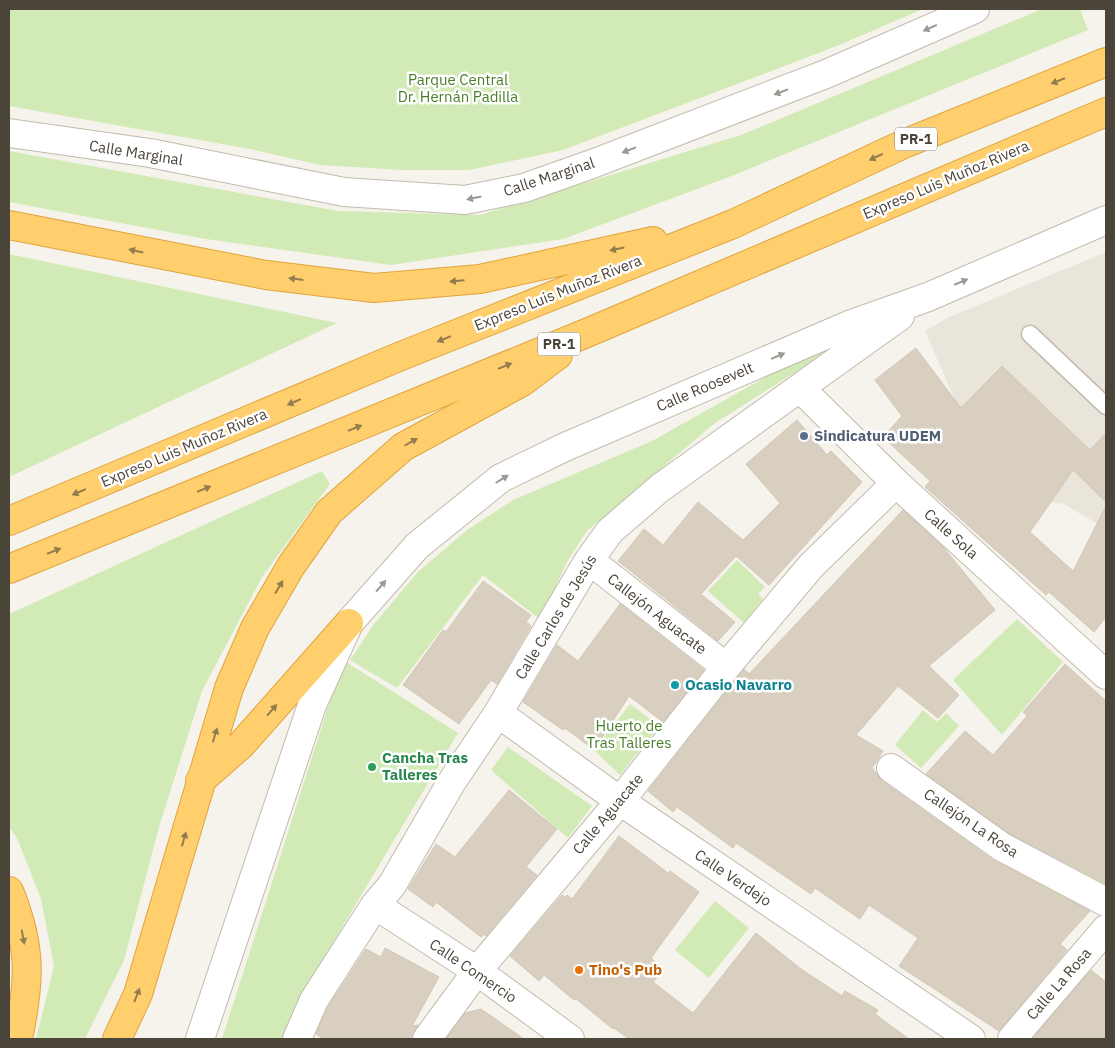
<svg xmlns="http://www.w3.org/2000/svg" width="1115" height="1048" font-family="'IBM Plex Sans',sans-serif">
<style>
.residential{fill:#eae5da}
.green{fill:#d2eab5}
.building{fill:#d8cfc1;stroke:#d3c7b4}
.lines{fill:none;stroke-linecap:round;stroke-linejoin:round}
.service-casing{stroke:#c2bbae;stroke-width:19}
.minor-casing{stroke:#c2bbae;stroke-width:30}
.motorway-casing{stroke:#e0a43c;stroke-width:30}
.service{stroke:#fff;stroke-width:16}
.minor{stroke:#fff;stroke-width:28}
.motorway{stroke:#ffcf6e;stroke-width:28}
.oneway{fill:#9c9892}
.oneway2{fill:#937c4e}
.service-dot{fill:#5c6f8a;stroke:#fff;stroke-width:2}
.culture-dot{fill:#0f9aa8;stroke:#fff;stroke-width:2}
.leisure-dot{fill:#2e9e5b;stroke:#fff;stroke-width:2}
.food-dot{fill:#e8710a;stroke:#fff;stroke-width:2}
.labels{text-anchor:middle;stroke-width:5;stroke-linejoin:round;paint-order:stroke}
.shield{fill:#fff;stroke:#817c74;stroke-width:1}
.shield-label{font-size:14px;font-weight:bold;fill:#4b4439}
.park-label{font-size:15px;fill:#4a7f2a;stroke:#fff}
.street-label{font-size:15px;fill:#4b4439;stroke:#fff}
.service-label{font-size:15px;font-weight:bold;fill:#4e5e75;stroke:#fff;text-anchor:start}
.culture-label{font-size:15px;font-weight:bold;fill:#0d838f;stroke:#fff;text-anchor:start}
.leisure-label{font-size:15px;font-weight:bold;fill:#27864d;stroke:#fff;text-anchor:start}
.food-label{font-size:15px;font-weight:bold;fill:#c56008;stroke:#fff;text-anchor:start}
</style>
<rect width="100%" height="100%" fill="#f6f3ec"/>
<path class="residential" d="M1106,252V529L1064,504L1047,502L971,437L925,331L949,317Z"/>
<path class="green" d="M9,9H923L837,46L563,150L469,170H402L320,165L250,149L9,106Z
M1042,9H1080L1088,30L729,177L563,239L391,265L206,239L9,202V151L338,211L480,215L744,134Z
M9,254L337,323L9,477Z
M840,344L715,423L587,531L568,560L539,623L537,617L483,575L397,688L350,660L374,624L418,572L467,530L513,500L652,441L789,364Z
M322,471L330,484L262,577L202,691L159,827L124,960L85,1039H36L54,966L41,899L17,838L9,827V614Z
M737,560L765,587L758,594L763,599L744,623L708,591Z
M1017,619L1063,662L1002,735L953,680Z
M343,660L458,733L301,996L286,1039H222Z
M630,704L659,726L620,775L594,750Z
M923,710L937,722L946,713L959,726L921,768L895,745Z
M508,747L592,806L568,838L491,770Z
M715,901L749,928L709,978L675,950Z"/>
<path class="building" d="M916,348L961,408L1002,366L1090,450L1106,433V502L1073,470L1030,532L1073,571L1106,506V617L1094,632L1049,592L1046,595L925,487L930,481L883,437L902,416L875,380Z
M797,420L827,455L831,451L862,482L769,585L736,556L701,594L735,622L718,641L618,561L644,529L663,545L698,502L743,540L780,503L746,464Z
M903,510L943,547L995,610L929,666L959,695L938,718L898,686L856,735L883,751L872,768L882,781L993,860L1090,911L1060,944L1067,950L999,1031L899,966L918,938L869,905L860,919L815,888L811,894L736,843L733,848L677,807L673,812L648,791L744,669L749,674Z
M483,581L531,615L526,622L531,626L497,684L491,680L459,724L403,685L443,630L446,632Z
M620,604L704,670L663,722L629,696L594,750L565,728L563,730L523,702L557,645L578,661Z
M1065,664L1106,701V884L1010,834L926,774L965,731L993,755L1027,716L1023,712Z
M509,790L557,829L526,867L537,875L486,936L483,934L481,937L436,902L433,907L408,889L436,844L455,857Z
M619,836L668,873L670,871L699,892L651,958L664,969L653,982L693,1013L756,933L801,969L842,996L845,991L878,1010L875,1014L909,1039H629L614,1028L613,1029L576,999L574,1000L544,975L539,981L510,956L562,895L565,897L567,895L572,899Z
M385,948L439,977L412,1026L418,1025L412,1039H323L316,1034L328,1007L366,949L381,957Z
M1091,970L1106,982V1039H1032Z
M481,1009L524,1039H446L465,1013Z"/>
<g class="lines">
<g class="service-casing">
<path id="service" d="M1030,334L1106,406"/>
</g>
<g class="minor-casing">
<path id="minor" d="M9,133L150,153L344,192L465,200L524,188L592,164L826,74L975,9
M800,388L896,483L1106,675
M589,560L726,667
M498,713L620,801L971,1039
M891,768L1002,847L1106,902
M375,905L477,971L570,1039
M200,1039L312,705L349,623L417,546L501,478L565,447L849,325L928,297L1106,220
M297,1039L314,1000L375,905L392,885L451,783L498,713L589,560L610,531L660,488L900,316
M427,1039L477,971L620,801L726,667L811,566L896,483
M1012,1039L1106,929"/>
</g>
<g class="motorway-casing">
<path id="motorway" d="M9,225L266,275L374,288L480,279L653,241
M9,521L401,356L733,224L906,143L1106,62
M9,569L589,332L1106,112
M200,781L241,745L349,623
M9,891C32,947 30,981 18,1039
M117,1039L138,994L229,688L255,628L291,566L329,512L403,447L522,382L558,355"/>
</g>
<use href="#service" class="service"/>
<use href="#minor" class="minor"/>
<use href="#motorway" class="motorway"/>
</g>
<defs><path id="oneway-solid" d="M-6-.8H1V-3.2L6.5 0L1 3.2V.8H-6Z" transform="scale(1.25)"/></defs>
<g class="oneway">
<use href="#oneway-solid" transform="translate(930 28) rotate(156)"/>
<use href="#oneway-solid" transform="translate(781 92) rotate(159)"/>
<use href="#oneway-solid" transform="translate(629 150) rotate(159)"/>
<use href="#oneway-solid" transform="translate(474 198) rotate(168)"/>
<use href="#oneway-solid" transform="translate(961 282) rotate(-23)"/>
<use href="#oneway-solid" transform="translate(778 356) rotate(-23)"/>
<use href="#oneway-solid" transform="translate(502 479) rotate(-32)"/>
<use href="#oneway-solid" transform="translate(381 586) rotate(-49)"/>
</g>
<g class="oneway2">
<use href="#oneway-solid" transform="translate(1058 81) rotate(158)"/>
<use href="#oneway-solid" transform="translate(876 157) rotate(155)"/>
<use href="#oneway-solid" transform="translate(617 249) rotate(168)"/>
<use href="#oneway-solid" transform="translate(136 251) rotate(-168)"/>
<use href="#oneway-solid" transform="translate(296 279) rotate(-173)"/>
<use href="#oneway-solid" transform="translate(457 281) rotate(175)"/>
<use href="#oneway-solid" transform="translate(444 339) rotate(158)"/>
<use href="#oneway-solid" transform="translate(505 366) rotate(-22)"/>
<use href="#oneway-solid" transform="translate(294 402) rotate(157)"/>
<use href="#oneway-solid" transform="translate(355 428) rotate(-22)"/>
<use href="#oneway-solid" transform="translate(411 442) rotate(-30)"/>
<use href="#oneway-solid" transform="translate(204 489) rotate(-22)"/>
<use href="#oneway-solid" transform="translate(79 492) rotate(157)"/>
<use href="#oneway-solid" transform="translate(54 551) rotate(-22)"/>
<use href="#oneway-solid" transform="translate(279 587) rotate(-59)"/>
<use href="#oneway-solid" transform="translate(272 710) rotate(-49)"/>
<use href="#oneway-solid" transform="translate(215 735) rotate(-73)"/>
<use href="#oneway-solid" transform="translate(184 839) rotate(-74)"/>
<use href="#oneway-solid" transform="translate(23 937) rotate(80)"/>
<use href="#oneway-solid" transform="translate(137 995) rotate(-69)"/>
</g>
<circle class="service-dot" cx="804" cy="436" r="5"/>
<circle class="culture-dot" cx="675" cy="685" r="5"/>
<circle class="leisure-dot" cx="372" cy="767" r="5"/>
<circle class="food-dot" cx="579" cy="970" r="5"/>
<g class="labels">
<g class="shield">
<rect x="895" y="127.5" width="42" height="23" rx="4"/>
<rect x="538" y="332.5" width="42" height="23" rx="4"/>
</g>
<g class="shield-label">
<text x="916" y="144">PR-1</text>
<text x="559" y="349">PR-1</text>
</g>
<g class="park-label">
<text x="458" y="85">Parque Central<tspan x="458" dy="17">Dr. Hernán Padilla</tspan></text>
<text x="629" y="731">Huerto de<tspan x="629" dy="17">Tras Talleres</tspan></text>
</g>
<g class="street-label">
<text transform="translate(136 153) rotate(9)" y="5">Calle Marginal</text>
<text transform="translate(549 177) rotate(-18)" y="5">Calle Marginal</text>
<text transform="translate(946 180) rotate(-23)" y="5">Expreso Luis Muñoz Rivera</text>
<text transform="translate(558 293) rotate(-22)" y="5">Expreso Luis Muñoz Rivera</text>
<text transform="translate(705 387) rotate(-23)" y="5">Calle Roosevelt</text>
<text transform="translate(184 448) rotate(-23)" y="5">Expreso Luis Muñoz Rivera</text>
<text transform="translate(951 534) rotate(42)" y="5">Calle Sola</text>
<text transform="translate(657 614) rotate(38)" y="5">Callejón Aguacate</text>
<text transform="translate(556 617) rotate(-59)" y="5">Calle Carlos de Jesús</text>
<text transform="translate(608 814) rotate(-50)" y="5">Calle Aguacate</text>
<text transform="translate(971 823) rotate(34)" y="5">Callejón La Rosa</text>
<text transform="translate(733 878) rotate(34)" y="5">Calle Verdejo</text>
<text transform="translate(473 971) rotate(34)" y="5">Calle Comercio</text>
<text transform="translate(1059 984) rotate(-49)" y="5">Calle La Rosa</text>
</g>
<g class="service-label">
<text x="814" y="441">Sindicatura UDEM</text>
</g>
<g class="culture-label">
<text x="685" y="690">Ocasio Navarro</text>
</g>
<g class="leisure-label">
<text x="382" y="763">Cancha Tras<tspan x="382" dy="17">Talleres</tspan></text>
</g>
<g class="food-label">
<text x="589" y="975">Tino's Pub</text>
</g>
</g>
<rect width="1115" height="1048" fill="none" stroke="#4b4439" stroke-width="20"/>
</svg>
